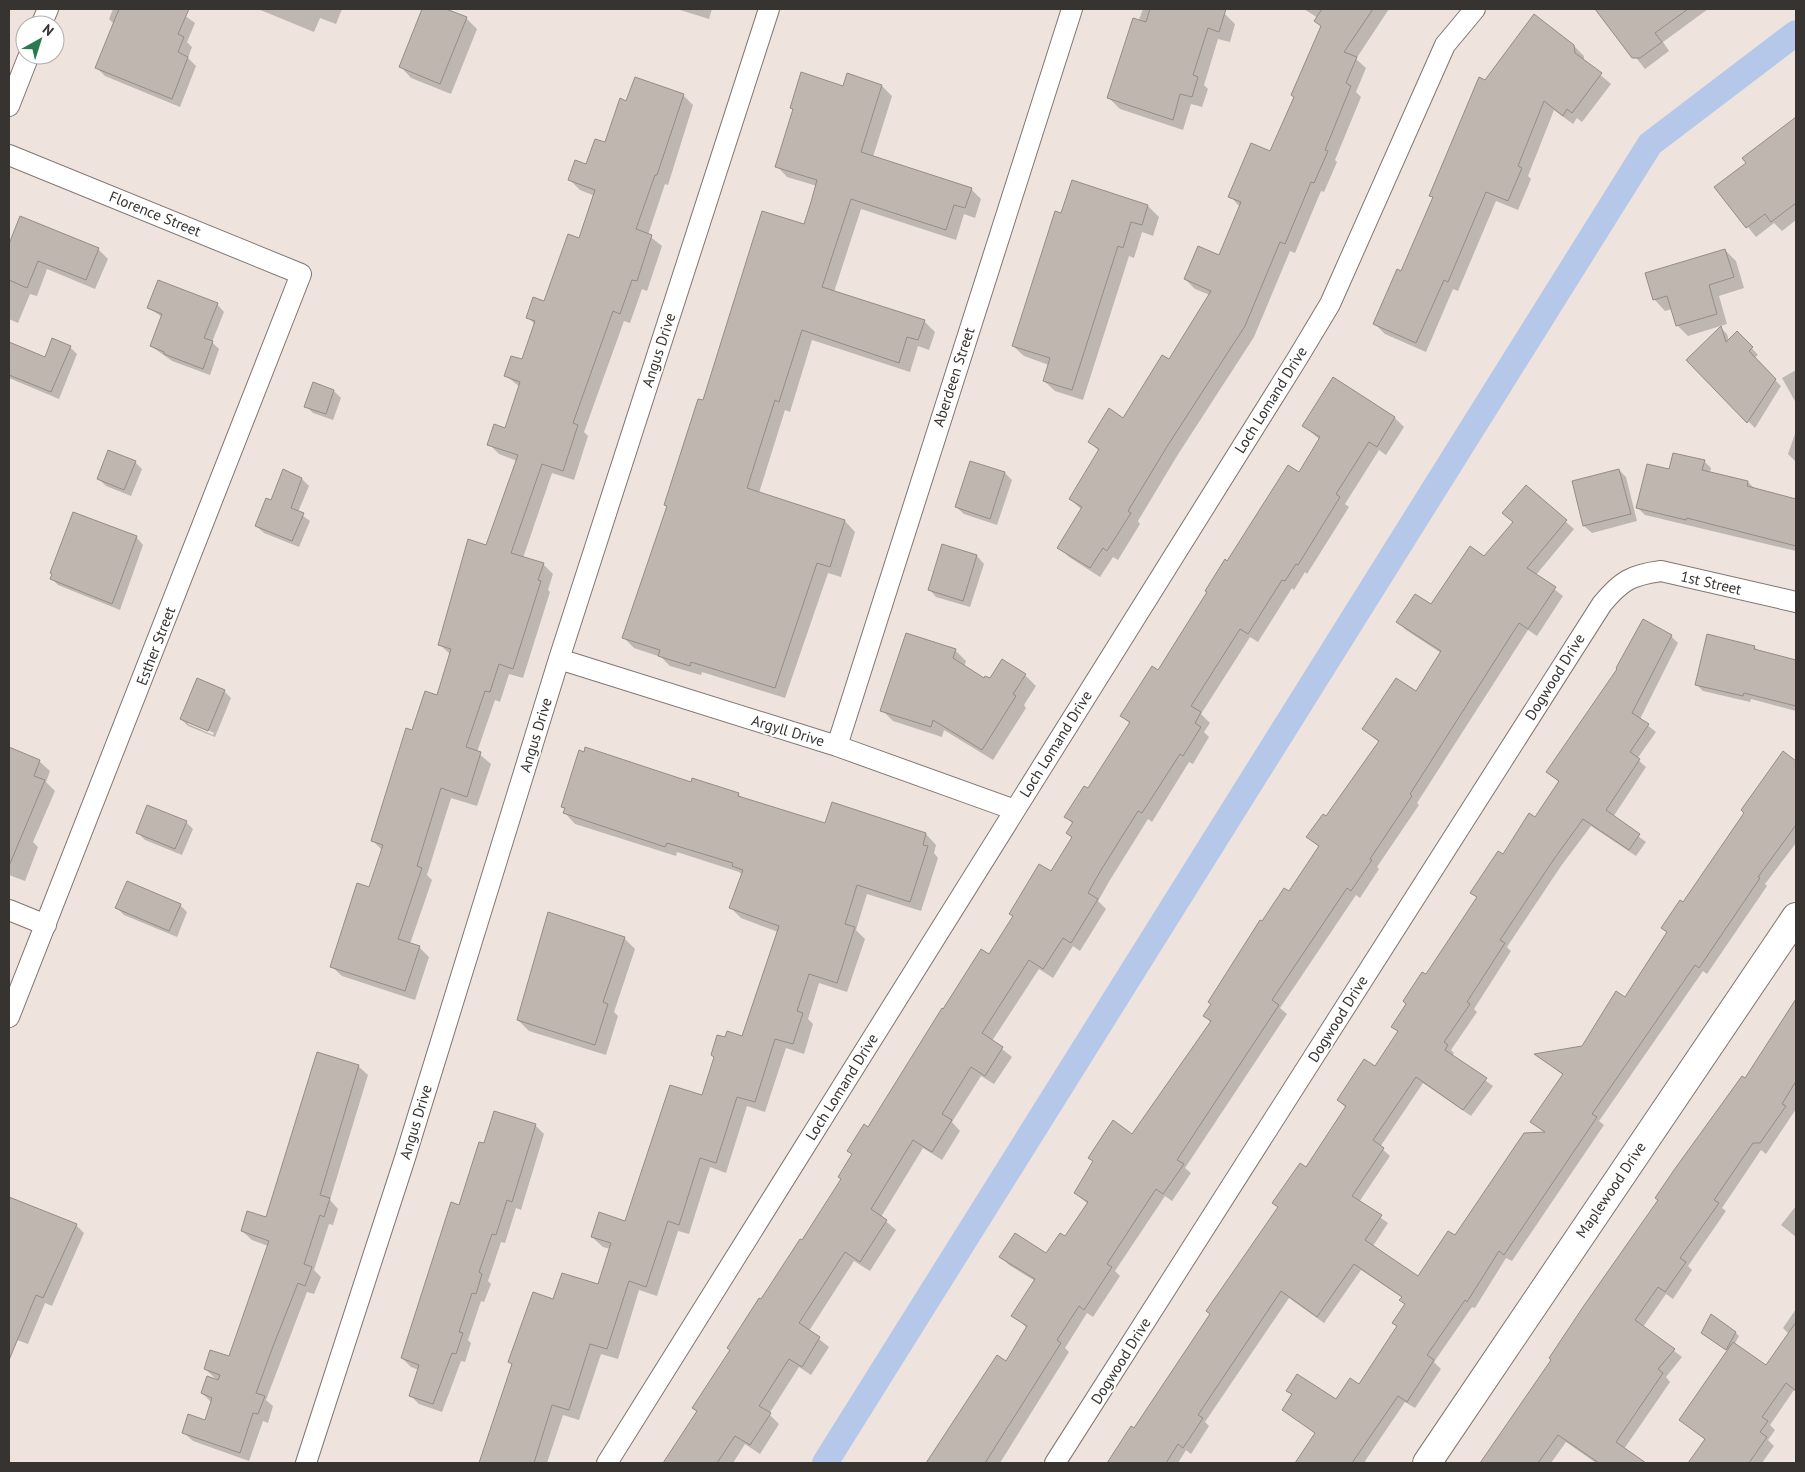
<svg xmlns="http://www.w3.org/2000/svg" width="1805" height="1472" font-family="'PT Sans',sans-serif">
<style>
.shadow{fill:#0003;fill-rule:evenodd}
.lines{fill:none;stroke-linecap:round;stroke-linejoin:round}
.canal{stroke:#b6c8e9;stroke-width:26}
.building{fill:#c0b6b0;stroke:#968c86}
.street-casing{stroke:#807671;stroke-width:22}
.secondary-casing{stroke:#807671;stroke-width:30}
.street{stroke:#fff;stroke-width:20}
.secondary{stroke:#fff;stroke-width:28}
.labels{text-anchor:middle;stroke-width:4;stroke-linejoin:round;paint-order:stroke}
.street-label{font-size:15px;fill:#373330;stroke:#fff}
</style>
<rect width="100%" height="100%" fill="#eee4dd"/>
<path class="shadow" d="M113,9H176L195,23L187,42L192,47L188,58L196,66L180,107L105,76L96,67L114,24L109,19Z
M258,9H342L336,24L320,18L314,32Z
M424,9H443L466,18L477,29L451,94L411,78L401,67Z
M677,9H712L709,19Z
M1143,9H1212L1224,13L1235,24L1230,42L1218,39L1204,85L1208,89L1202,107L1191,104L1183,130L1120,109L1109,98Z
M1304,9H1389L1356,59L1366,68L1356,92L1361,97L1335,160L1337,162L1324,192L1321,191L1295,253L1290,251L1254,337L1177,456L1138,521L1140,524L1118,560L1113,557L1100,577L1069,557L1059,547L1082,510L1070,499L1099,451L1089,441L1124,419L1169,361L1210,295L1195,289L1185,279L1220,256L1240,207L1230,196L1271,153L1322,27L1316,21L1318,18Z
M1602,9H1708L1663,42L1669,51L1645,69L1599,11Z
M1574,46L1584,56V61L1611,84L1582,122L1577,118L1573,124L1554,110L1528,176L1531,179L1518,210L1496,201L1458,291L1453,289L1426,352L1385,334L1375,324L1402,273L1434,198L1431,195L1485,81Z
M882,86L892,96L873,157L971,189L981,199L975,218L964,214L956,240L861,209L834,292L924,321L935,332L929,350L918,346L910,372L812,340L790,412L785,410L759,493L845,521L855,532L841,577L828,573L785,698L702,672L701,675L670,666L661,657L634,648L624,638L667,507L665,504L703,402L804,226L817,186L787,177L777,166L794,111L791,108L844,88Z
M683,95L693,105L668,185L665,184L648,235L662,246L647,291L642,289L630,323L624,321L584,432L588,436L574,480L552,473L523,558L543,564L553,574L548,590L550,592L523,678L509,674L500,702L495,700L477,752L491,764L477,806L451,798L427,875L432,880L410,944L419,947L429,957L415,1000L342,976L331,966L370,889L382,850L373,841L413,732L438,697L451,655L439,644L487,546L517,461L499,454L489,444L506,430L520,387L506,376L523,361L535,325L528,317L544,302L580,240L595,196L580,190L570,180L587,166L606,144L627,102Z
M1796,119V220L1782,231L1774,223L1756,237L1716,188L1747,164L1743,158Z
M1073,182L1148,206L1159,217L1153,236L1142,232L1134,258L1129,256L1083,400L1055,391L1044,381L1049,365L1024,356L1013,346Z
M21,217L98,249L108,259L95,289L47,269L37,296L30,294L18,323L9,319V246Z
M1725,250L1736,261L1744,288L1719,296L1727,324L1688,336L1677,325L1672,309L1665,311L1655,300L1647,274Z
M217,304L224,312L212,342L219,349L210,375L172,361L151,346L162,317L149,308Z
M1721,328L1727,334L1729,341L1737,332L1758,355L1754,358L1781,386L1755,428L1688,360Z
M9,343L46,358L70,347L77,354L59,399L9,378Z
M1796,370V403L1782,378Z
M334,391L341,398L333,420L313,413L306,406Z
M1395,418L1404,427L1386,455L1379,450L1345,504L1349,507L1307,574L1305,572L1294,590L1292,588L1258,642L1250,637L1201,714L1210,723L1204,732L1209,737L1193,764L1189,762L1152,822L1148,819L1110,880L1098,901L1106,909L1080,951L1073,946L1053,978L1039,969L992,1041L1012,1057L994,1084L981,1076L952,1122L960,1131L942,1160L923,1148L881,1217L896,1230L870,1271L854,1261L809,1331L829,1347L811,1375L799,1367L769,1414L779,1424L760,1454L745,1444L733,1463H663L698,1412L694,1408L761,1301L803,1242L842,1180L869,1129L944,1010L990,956L1051,873L1073,838L1067,833L1073,824L1066,817L1088,790L1130,724L1122,716L1158,672L1227,562L1299,473L1320,440L1304,426Z
M1796,431V462L1788,454Z
M1704,461L1711,468L1710,473L1748,482L1755,489L1796,499V551L1645,515L1638,508L1670,470Z
M135,462L142,469L131,496L106,486L99,479Z
M1619,470L1626,477L1637,521L1592,533L1584,526L1573,482Z
M1005,473L1012,480L997,525L964,514L956,507Z
M302,479L309,486L298,512L310,521L299,547L264,533L256,526Z
M1526,487L1574,529L1536,575L1563,596L1537,636L1528,630L1417,803L1419,805L1377,867L1379,869L1360,898L1356,895L1280,1008L1287,1014L1185,1168L1191,1173L1172,1201L1165,1196L1115,1271L1120,1276L1093,1317L1087,1313L1065,1348L1069,1352L1000,1463H927L997,1357L1007,1363L1027,1328L1013,1315L1035,1281L1009,1265L1001,1257L1047,1255L1065,1238L1088,1204L1075,1193L1133,1136L1211,1023L1205,1016L1263,923L1289,893L1319,847L1308,837L1327,818L1380,743L1364,729L1416,693L1441,653L1406,630L1398,622L1432,606L1484,557L1514,523Z
M136,537L143,545L120,610L58,585L51,578Z
M943,546L977,556L984,564L970,607L936,597L929,589Z
M1671,636L1678,643L1640,719L1656,732L1637,759L1646,767L1613,817L1646,842L1636,856L1591,826L1561,866L1507,947L1511,951L1474,1009L1477,1012L1451,1050L1454,1053L1452,1056L1493,1086L1471,1116L1423,1083L1380,1147L1390,1156L1359,1202L1388,1223L1373,1246L1418,1277L1546,1134L1532,1122L1563,1075L1537,1055L1583,1047L1625,998L1668,933L1663,928L1684,904L1784,753L1796,762V843L1765,884L1767,886L1707,974L1703,971L1599,1121L1604,1125L1512,1261L1506,1258L1475,1308L1472,1307L1434,1362L1441,1369L1415,1408L1405,1402L1365,1461L1367,1463H1295L1316,1434L1284,1410L1293,1396L1288,1390L1336,1401L1360,1386L1398,1327L1406,1305L1401,1300L1403,1298L1361,1270L1324,1323L1289,1298L1205,1422L1209,1426L1191,1454L1186,1450L1178,1463H1109L1132,1428L1135,1430L1279,1208L1274,1203L1306,1168L1346,1108L1338,1100L1375,1068L1399,1033L1393,1027L1478,898L1472,892L1535,819L1560,783L1548,772Z
M1754,647L1760,652L1796,661V711L1751,699L1750,702L1703,691L1697,685Z
M955,650L966,661L964,667L984,680L1025,675L1036,686L1024,705L1026,708L993,760L944,730L942,737L893,721L882,710Z
M224,691L231,698L215,737L188,726L181,719ZM188,721L214,733L213,735L188,724Z
M9,748L39,761L50,771L46,782L55,791L33,842L38,847L25,881L9,875Z
M692,783L738,794L743,799L826,825L833,803L926,834L936,845L934,853L938,858L921,911L867,894L856,930L865,939L847,992L819,983L808,1019L813,1024L804,1054L786,1048L765,1112L747,1106L726,1173L710,1167L689,1234L678,1231L657,1296L639,1290L618,1359L601,1354L579,1420L563,1415L547,1463H481L513,1365L510,1362L554,1300L599,1285L610,1249L603,1247L592,1237L626,1222L703,1097L715,1058L726,1039L742,1037L778,932L741,918L731,908L743,875L739,872L677,852L676,856L575,824L565,813L566,810L562,807Z
M186,822L193,829L182,855L145,840L138,833Z
M180,905L187,912L177,937L124,915L117,908Z
M624,938L635,949L614,1012L618,1016L606,1055L529,1031L518,1020Z
M1796,998V1109L1766,1154L1761,1150L1722,1208L1726,1211L1688,1266L1692,1270L1673,1299L1666,1294L1643,1327L1682,1357L1666,1377L1670,1382L1624,1449L1644,1463H1596L1566,1442L1551,1463H1483L1745,1080Z
M358,1066L368,1075L330,1200L338,1209L333,1225L329,1224L314,1270L321,1277L314,1294L307,1292L266,1400L273,1406L268,1423L263,1421L249,1461L193,1441L183,1432L205,1421L212,1403L202,1393L218,1381L205,1369L230,1358L268,1246L252,1240L242,1231L267,1219Z
M535,1125L544,1134L521,1210L516,1208L505,1243L501,1242L488,1281L491,1284L484,1302L481,1301L468,1340L471,1343L465,1362L461,1361L442,1412L419,1404L410,1395L419,1370L411,1367L402,1358L484,1145Z
M9,1198L76,1225L84,1233L52,1306L45,1303L28,1344L9,1337Z
M1796,1206V1237L1781,1225Z
M1796,1309V1392L1794,1390L1770,1425L1775,1430L1768,1440L1774,1446L1762,1463H1689L1706,1440L1681,1420L1728,1351L1706,1336L1736,1333L1739,1336L1734,1345L1766,1367L1789,1334L1783,1328Z"/>
<g class="lines">
<path class="canal" d="M825,1463L1650,144L1796,33"/>
</g>
<path class="building" d="M119,9H189L178,34L184,37L178,52L188,57L172,99L95,68Z
M422,9H446L467,17L440,84L399,67Z
M1150,9H1226L1219,32L1208,28L1193,75L1198,77L1192,97L1180,94L1173,120L1107,98L1133,18L1146,22Z
M1322,9H1373L1344,52L1357,57L1346,83L1351,86L1325,150L1328,151L1314,183L1311,182L1285,244L1280,242L1245,326L1168,445L1128,511L1131,513L1107,551L1103,548L1090,568L1057,548L1082,507L1069,499L1099,449L1088,442L1109,408L1123,418L1162,355L1169,359L1211,291L1184,279L1198,246L1219,255L1241,202L1228,197L1251,143L1270,151L1294,97L1291,95L1321,26L1314,21Z
M1595,9H1688L1655,33L1662,42L1640,58H1632Z
M1534,14L1574,45L1575,53L1602,73L1572,113L1567,109L1563,116L1544,101L1518,166L1522,168L1508,201L1486,192L1448,282L1444,280L1416,343L1373,324L1397,269L1401,271L1433,197L1429,196L1479,77L1485,80Z
M801,72L843,86L847,73L882,85L861,152L972,188L965,208L954,205L946,230L851,199L822,287L925,320L918,340L907,337L899,363L802,330L779,402L775,400L747,488L845,520L830,567L817,563L775,688L691,662L690,666L658,656L660,650L622,638L667,506L664,505L698,399L703,400L762,211L804,224L811,202L817,180L775,167L793,109L790,108Z
M635,77L684,94L657,175H655L636,229L652,235L637,281L632,280L620,314L613,311L573,423L578,425L563,471L542,464L511,553L544,563L538,580L541,581L513,669L499,664L490,692L485,691L466,747L481,752L467,797L441,788L417,866L422,868L398,939L420,946L405,991L330,967L357,883L369,887L383,845L371,841L406,728L412,730L425,691L437,695L451,649L438,645L468,539L486,545L518,455L487,445L494,424L505,428L520,382L504,376L511,356L522,359L535,321L526,318L533,297L544,301L568,234L579,238L595,190L568,180L575,160L586,164L595,139L605,142L620,98L626,101Z
M1796,117V203L1771,222L1765,214L1746,228L1714,187L1746,163L1742,158Z
M1072,180L1148,205L1142,225L1131,222L1123,248L1118,246L1072,390L1043,381L1050,358L1012,346L1055,211L1061,213Z
M20,216L99,248L86,280L38,261L27,288L9,280V244Z
M1725,249L1734,277L1709,285L1717,314L1676,326L1667,296L1653,300L1645,273Z
M158,280L218,303L204,338L213,341L203,369L164,354V352L150,346L162,314L147,308Z
M1721,326L1726,342L1737,331L1753,347L1749,351L1776,379L1747,423L1686,360Z
M52,338L71,346L51,392L9,375V342L45,357Z
M1333,377L1395,417L1377,447L1369,442L1336,494L1340,497L1298,565L1296,564L1285,581L1282,580L1248,634L1240,629L1191,706L1201,712L1195,723L1201,727L1183,756L1180,754L1142,813L1138,811L1101,870L1088,893L1098,899L1071,943L1063,938L1043,969L1029,960L982,1033L1003,1047L985,1076L971,1067L942,1114L952,1120L932,1152L913,1140L871,1209L887,1220L860,1262L845,1252L799,1323L820,1337L802,1367L789,1359L759,1406L771,1413L750,1445L735,1436L717,1463H663L697,1411L692,1408L730,1350L727,1348L759,1298L761,1299L800,1239L802,1240L841,1179L838,1177L852,1154L847,1151L864,1124L868,1127L942,1008L943,1009L981,949L989,954L1013,916L1009,914L1039,864L1051,871L1072,837L1066,833L1073,822L1064,817L1084,786L1088,788L1130,722L1120,716L1152,666L1158,670L1207,592L1205,591L1225,559L1227,561L1288,465L1299,472L1320,437L1302,426Z
M313,382L334,390L326,414L304,407Z
M108,450L136,461L124,490L97,479Z
M1673,453L1705,460L1702,470L1748,481L1747,486L1796,499V546L1687,518L1686,520L1636,508L1647,464L1669,469Z
M970,461L1005,472L990,519L955,507Z
M283,469L302,478L291,508L304,513L292,541L255,526L266,498L271,500Z
M1619,469L1631,514L1583,526L1572,481Z
M1526,485L1567,520L1527,568L1556,587L1528,629L1519,623L1410,794L1412,796L1370,859L1372,860L1351,891L1347,888L1272,1000L1279,1005L1177,1160L1184,1164L1163,1194L1156,1189L1139,1215L1107,1264L1112,1267L1084,1310L1079,1306L1057,1340L1061,1343L985,1463H926L997,1355L1006,1361L1027,1326L1011,1316L1035,1279L999,1257L1015,1233L1046,1253L1060,1233L1065,1236L1088,1202L1074,1193L1093,1161L1088,1158L1113,1120L1132,1134L1211,1021L1203,1016L1211,1004L1208,1002L1260,920L1262,921L1284,888L1289,891L1319,846L1306,837L1323,814L1326,816L1379,741L1362,729L1396,678L1416,691L1441,651L1396,622L1415,594L1431,604L1470,546L1484,556L1513,522L1502,513Z
M73,512L137,536L112,604L50,579L52,574L50,573Z
M942,544L977,555L963,601L928,590Z
M1643,619L1672,635L1632,713L1649,724L1630,752L1640,759L1606,810L1640,834L1629,850L1583,819L1554,859L1500,940L1505,943L1467,1002L1470,1004L1444,1042L1448,1045L1445,1050L1487,1078L1463,1110L1416,1077L1373,1140L1384,1148L1352,1196L1382,1215L1365,1240L1418,1276L1448,1231L1455,1235L1524,1133L1545,1132L1530,1122L1563,1074L1534,1054L1582,1046L1616,991L1625,997L1667,932L1661,928L1680,900L1683,902L1744,813L1741,810L1783,751L1796,761V825L1758,877L1760,878L1699,968L1695,965L1592,1114L1597,1117L1504,1255L1499,1251L1467,1302L1465,1300L1427,1355L1434,1360L1407,1402L1398,1396L1352,1463H1295L1315,1433L1282,1410L1292,1394L1286,1391L1297,1374L1336,1399L1350,1378L1359,1384L1397,1326L1392,1323L1405,1304L1399,1300L1402,1297L1354,1264L1317,1317L1281,1291L1198,1415L1203,1418L1183,1448L1178,1444L1166,1463H1107L1131,1426L1134,1428L1210,1314L1206,1311L1278,1207L1272,1203L1300,1163L1306,1167L1346,1106L1337,1100L1364,1059L1375,1066L1398,1031L1391,1027L1406,1004L1403,1001L1422,972L1426,974L1477,897L1470,893L1498,851L1503,854L1529,813L1535,817L1559,781L1546,772L1617,669L1616,668Z
M906,633L956,649L953,658L984,678L985,676L990,678L1002,659L1026,674L1013,694L1016,696L982,750L933,720L931,727L880,711Z
M1707,634L1755,646L1754,649L1796,660V706L1744,693L1743,696L1695,685Z
M197,678L225,690L208,731L180,719Z
M9,747L40,760L34,776L45,780L9,866Z
M585,747L691,782L692,778L739,793L738,796L825,823L832,802L926,833L923,845L928,846L910,902L857,885L845,924L855,927L837,983L809,974L797,1011L803,1013L793,1044L775,1039L755,1102L737,1097L716,1163L700,1158L679,1225L668,1221L646,1287L629,1281L607,1349L590,1344L569,1410L552,1405L534,1463H479L512,1364L508,1362L533,1292L553,1299L562,1273L598,1284L611,1243L591,1237L599,1212L625,1221L670,1085L702,1095L714,1057L711,1055L717,1035L725,1037L727,1031L742,1036L779,926L729,908L743,870L732,866L733,863L667,843L665,847L563,813L565,808L561,807L579,750L584,752Z
M147,805L187,821L175,849L136,833Z
M127,881L181,904L169,931L115,908Z
M548,912L625,937L603,1002L608,1004L595,1045L517,1020Z
M1796,999V1081L1782,1104L1786,1106L1760,1143H1753L1714,1200L1719,1203L1680,1258L1686,1262L1665,1292L1658,1287L1635,1320L1675,1349L1658,1369L1663,1373L1616,1442L1646,1463H1599L1558,1435L1538,1463H1480L1551,1360L1549,1358L1583,1307L1658,1200L1655,1198L1674,1170L1742,1076L1745,1078Z
M317,1052L359,1065L320,1195L330,1198L324,1217L320,1215L304,1264L312,1267L305,1286L298,1283L272,1349L256,1393L265,1396L258,1414L253,1413L240,1453L182,1433L188,1414L205,1420L212,1398L201,1393L207,1376L218,1380L220,1375L204,1369L210,1350L229,1356L269,1241L241,1231L247,1211L266,1217Z
M494,1111L536,1124L512,1202L507,1200L496,1235L492,1234L479,1272L482,1274L476,1294L472,1293L459,1332L463,1333L456,1354L452,1353L433,1404L409,1396L419,1365L401,1358L451,1202L459,1205L479,1142L484,1143Z
M9,1197L77,1224L43,1298L36,1295L9,1360Z
M1711,1314L1736,1332L1726,1350L1701,1333Z
M1796,1322V1391L1786,1383L1762,1417L1768,1421L1760,1432L1767,1437L1749,1463H1688L1705,1439L1679,1420L1733,1342L1766,1365Z"/>
<g class="lines">
<g class="street-casing">
<path id="street" d="M41,25L48,9
M9,106L29,55
M9,155L301,274L9,1017
M559,659L837,746L1015,810
M837,746L1072,9
M9,910L46,925
M306,1463L405,1158L559,659L769,9
M607,1463L1297,359L1330,304L1445,45L1475,9
M1055,1463L1602,604C1621,581 1631,575 1661,571L1796,602"/>
</g>
<g class="secondary-casing">
<path id="secondary" d="M1427,1463L1796,917"/>
</g>
<use href="#street" class="street"/>
<use href="#secondary" class="secondary"/>
</g>
<g class="labels">
<g class="street-label">
<text transform="translate(155 214) rotate(22)" y="5">Florence Street</text>
<text transform="translate(659 350) rotate(-72)" y="5">Angus Drive</text>
<text transform="translate(954 377) rotate(-72)" y="5">Aberdeen Street</text>
<text transform="translate(1271 400) rotate(-58)" y="5">Loch Lomand Drive</text>
<text transform="translate(1711 583) rotate(13)" y="5">1st Street</text>
<text transform="translate(156 646) rotate(-69)" y="5">Esther Street</text>
<text transform="translate(1555 677) rotate(-58)" y="5">Dogwood Drive</text>
<text transform="translate(788 731) rotate(17)" y="5">Argyll Drive</text>
<text transform="translate(536 735) rotate(-73)" y="5">Angus Drive</text>
<text transform="translate(1056 744) rotate(-58)" y="5">Loch Lomand Drive</text>
<text transform="translate(1338 1019) rotate(-58)" y="5">Dogwood Drive</text>
<text transform="translate(842 1087) rotate(-58)" y="5">Loch Lomand Drive</text>
<text transform="translate(416 1122) rotate(-73)" y="5">Angus Drive</text>
<text transform="translate(1611 1190) rotate(-56)" y="5">Maplewood Drive</text>
<text transform="translate(1121 1361) rotate(-58)" y="5">Dogwood Drive</text>
</g>
</g>
<rect width="1805" height="1472" fill="none" stroke="#373330" stroke-width="20"/>
<g transform="translate(40 40) rotate(39)"><circle r="24" fill="#ffffff" stroke="#afadac"/>
<path d="M0-4L9 19L0 12L-9 19Z" fill="#2b7a4b"/>
<text y="-8" font-size="14" font-weight="bold" text-anchor="middle" fill="#373330">N</text>
</g>
</svg>
